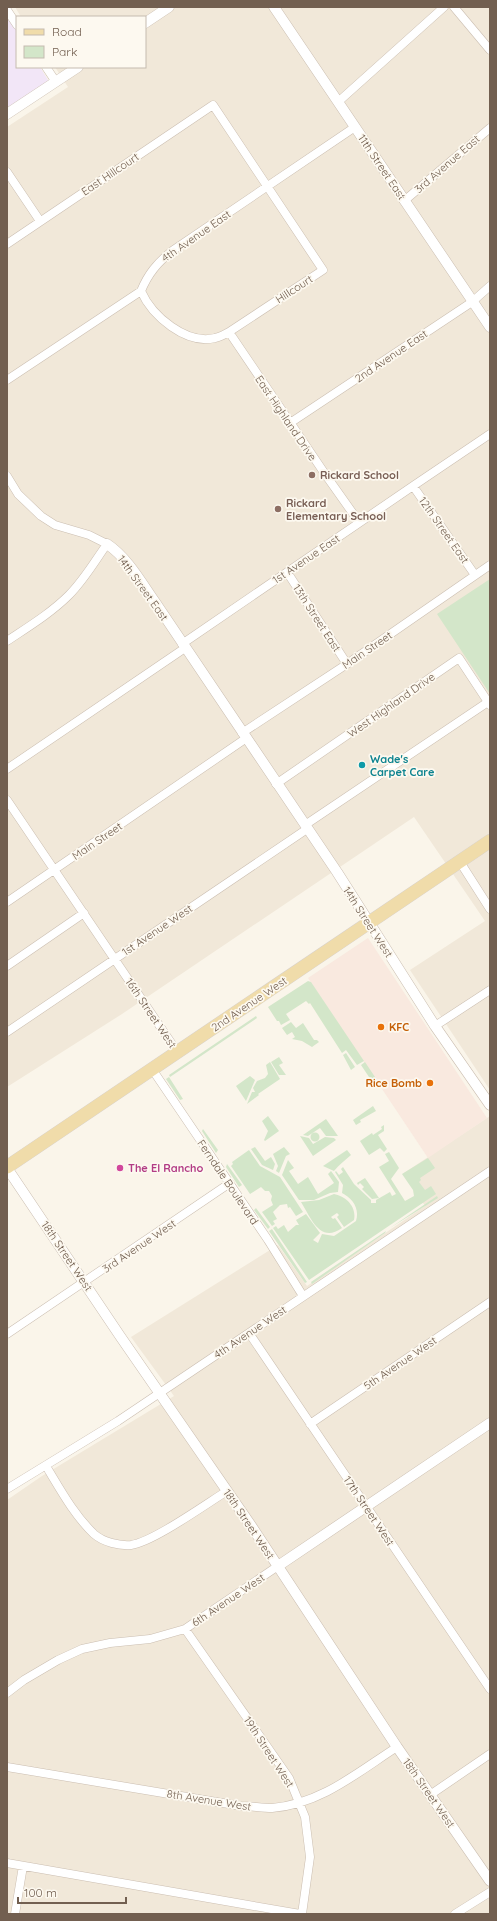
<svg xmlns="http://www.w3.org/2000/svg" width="497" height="1921" font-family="Quicksand,sans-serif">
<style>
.residential{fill:#f1e8d9}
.commercial{fill:#f9e9df}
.education{fill:#f2e6f7}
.green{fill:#d3e6c9}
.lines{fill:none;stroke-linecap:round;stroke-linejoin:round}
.minor-casing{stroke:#cbbeb1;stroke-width:9}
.tertiary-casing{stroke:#cbbeb1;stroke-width:11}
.primary-casing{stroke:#d8d2ce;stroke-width:14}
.minor{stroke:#fff;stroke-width:8}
.tertiary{stroke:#fff;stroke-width:10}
.primary{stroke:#f0dcaa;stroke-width:13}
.education-dot{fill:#8d6e63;stroke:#fdf9f0;stroke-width:1.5}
.culture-dot{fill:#0f9aa8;stroke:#fdf9f0;stroke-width:1.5}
.food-dot{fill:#e8710a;stroke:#fdf9f0;stroke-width:1.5}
.hotel-dot{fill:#d1479c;stroke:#fdf9f0;stroke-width:1.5}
.labels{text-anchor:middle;stroke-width:3.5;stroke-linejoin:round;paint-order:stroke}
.street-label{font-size:11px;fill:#725f50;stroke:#fdf9f0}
.education-label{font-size:11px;font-weight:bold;fill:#785e54;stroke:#fdf9f0;text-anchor:start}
.culture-label{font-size:11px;font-weight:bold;fill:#0d838f;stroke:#fdf9f0;text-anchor:start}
.food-label{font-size:11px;font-weight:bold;fill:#c56008;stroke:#fdf9f0;text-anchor:start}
.hotel-label{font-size:11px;font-weight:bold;fill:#b23c85;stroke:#fdf9f0;text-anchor:start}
</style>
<rect width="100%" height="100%" fill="#faf5ea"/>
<path class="residential" d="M15,7H490V1090L410,970L485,921L414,817L122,1014L7,1087V127L68,87L55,67H145V17H21Z
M490,1116V1914H7V1500L42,1476L174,1396L131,1337L278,1245L307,1286L425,1206L404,1173Z"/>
<path class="commercial" d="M368,938L487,1118L428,1158L308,978Z"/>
<path class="education" d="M7,15L17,31V67H40L51,85L7,114Z"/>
<path class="green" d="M490,579V694L437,614Z
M308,981L311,982L364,1061L357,1065L346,1050L342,1053L310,1003L309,1004L306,1001L286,1014L290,1020L281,1025L279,1021H277L268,1007Z
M256,1016L257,1018L170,1077L169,1075Z
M291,1022L296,1028L303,1023L314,1040H317L319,1042L312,1047L302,1041L292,1039L295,1037L292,1032L287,1035L282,1028Z
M346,1053L355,1067L351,1070L343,1055Z
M279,1057L283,1063L279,1065L286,1075H279L271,1062Z
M270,1062L280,1079L258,1094L259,1095L247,1104L252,1092H255L253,1088L257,1081L265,1078L268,1074L266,1065Z
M365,1062L379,1083L375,1086L361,1065Z
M250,1076L255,1080L246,1101L236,1086Z
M169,1077L183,1099L180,1100L166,1079Z
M373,1106L376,1111L360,1120L361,1122L356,1125L353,1120Z
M268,1116L279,1131L265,1141L264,1140L268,1131L262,1121Z
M326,1119L338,1136H326L320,1128L308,1136L303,1135Z
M384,1125V1131L378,1135L387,1149L384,1152L380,1148L369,1155L360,1141L372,1133L373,1135L382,1129L381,1127Z
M203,1129L218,1150L216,1153L202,1131Z
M310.5 1137a4.5 4.5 0 1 1 9 0a4.5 4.5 0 1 1-9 0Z
M300,1136L309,1138L313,1144L325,1137L334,1138L336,1140L313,1156Z
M255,1147L265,1161L271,1157L275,1164L273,1170L262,1165L251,1149Z
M284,1147L290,1154L286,1156L279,1173L276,1171L278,1166L273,1154Z
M249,1150L260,1166L280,1177L303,1212L296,1216L290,1207L288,1208L287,1204L280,1205L273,1212L277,1219L273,1221L275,1224L272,1226L262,1212L273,1205L271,1200L272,1196L269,1191H265L261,1187L250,1194L231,1166L233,1164L232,1162Z
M347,1150L351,1155C344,1161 339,1165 334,1171L323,1166Z
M389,1152L399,1168L391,1179L405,1201L414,1196L413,1190L402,1174L428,1158L435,1168L420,1178L421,1180L419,1182L425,1190L431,1186L436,1194L309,1280L273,1228L276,1226L278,1229L284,1225L288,1232L296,1225H299L296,1220L306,1214L320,1233L313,1240L318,1243L322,1234L334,1236L337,1234L356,1221C360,1208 352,1198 342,1193L343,1185L335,1172L336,1171L339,1175L343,1172L341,1169L343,1167L354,1184L371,1200V1203H376V1200L390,1192L392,1196L396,1194L379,1167L389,1161L385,1154Z
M288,1160L294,1168L289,1171L298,1184L308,1177L318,1194L334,1183L328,1174L331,1171L339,1182L338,1192L330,1193L314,1200H299L282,1175Z
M227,1164L242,1185L239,1187L226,1167Z
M365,1178L379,1198L372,1199L362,1189L364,1187L360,1183L358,1185L357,1183Z
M334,1194C345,1196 357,1206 354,1220L344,1227L337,1217L339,1215L337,1213L331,1217L333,1219L335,1218L342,1228C320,1244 311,1218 301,1202L319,1200Z
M437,1196L438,1198L390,1228Z
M256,1208L270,1227L268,1229L254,1210Z
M272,1229L307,1282L305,1283L269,1231Z
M386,1231L385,1233L312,1284L311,1282Z"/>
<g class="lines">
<g class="minor-casing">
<path id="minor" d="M454,7L490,50
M7,10L17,25
M46,67L56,82
M338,102L444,7
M7,172L40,221
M404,201L490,128
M7,244L213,105L323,270L229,332C225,334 220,337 215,338C186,345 152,316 141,291
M229,332L325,474L359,522
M7,380L141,291C148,274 157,263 172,251L355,127
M290,423L472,302L490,286
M7,476L18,494L41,516L55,525L89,535L107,544C95,561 84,580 69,595C51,613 28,627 7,641
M413,486L475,575
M287,572L347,664
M182,644L413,486L490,434
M242,733L347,664L490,565
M7,769L185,648
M276,784L459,658L490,705
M7,800L178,1053
M305,825L488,702
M460,862L490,909
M7,902L245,739
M7,966L84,913
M435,1026L490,990
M7,1032L307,829
M152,1069L268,1240L303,1296
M249,1333L490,1689
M7,1334L230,1183
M310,1424L490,1302
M46,1466C60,1489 74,1515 94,1534C103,1542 119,1546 131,1545C153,1542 206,1504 227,1491
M7,1489L118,1421L490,1171
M185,1629L289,1778L305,1817L310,1857L302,1914
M7,1693L24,1680L58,1660L82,1649L110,1643L150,1639L185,1629L278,1566
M7,1767L241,1806C251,1806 262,1808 272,1808C321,1804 358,1772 397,1747
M430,1795L490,1754
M7,1863L300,1914
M15,1914L23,1866
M455,1914L490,1892"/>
</g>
<g class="tertiary-casing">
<path id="tertiary" d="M274,7L490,327
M145,23L169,7
M7,114L78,67
M107,544C128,558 142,584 157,605L337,872L435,1026L490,1105
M7,1168L120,1336L252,1527L397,1747L490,1881
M278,1566L490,1423"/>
</g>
<g class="primary-casing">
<path id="primary" d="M7,1167L490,841"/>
</g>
<use href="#minor" class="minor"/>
<use href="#tertiary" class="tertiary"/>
<use href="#primary" class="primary"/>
</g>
<g class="education-dot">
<circle cx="312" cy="475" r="4"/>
<circle cx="278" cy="509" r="4"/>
</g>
<circle class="culture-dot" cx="362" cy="765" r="4"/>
<g class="food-dot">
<circle cx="381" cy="1027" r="4"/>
<circle cx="430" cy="1083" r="4"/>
</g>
<circle class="hotel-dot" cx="120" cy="1168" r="4"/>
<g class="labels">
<g class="street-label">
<text transform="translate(447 164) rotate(-41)" y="4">3rd Avenue East</text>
<text transform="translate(382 167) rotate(56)" y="4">11th Street East</text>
<text transform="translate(110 174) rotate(-34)" y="4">East Hillcourt</text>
<text transform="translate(196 236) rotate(-35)" y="4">4th Avenue East</text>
<text transform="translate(294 289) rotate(-33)" y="4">Hillcourt</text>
<text transform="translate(391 356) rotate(-34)" y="4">2nd Avenue East</text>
<text transform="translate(286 418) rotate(56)" y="4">East Highland Drive</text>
<text transform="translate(444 530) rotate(55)" y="4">12th Street East</text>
<text transform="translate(306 559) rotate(-34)" y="4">1st Avenue East</text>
<text transform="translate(143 588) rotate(54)" y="4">14th Street East</text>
<text transform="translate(317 618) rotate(57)" y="4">13th Street East</text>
<text transform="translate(367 650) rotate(-34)" y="4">Main Street</text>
<text transform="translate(391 705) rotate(-35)" y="4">West Highland Drive</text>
<text transform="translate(97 841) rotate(-34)" y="4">Main Street</text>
<text transform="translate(368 922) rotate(57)" y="4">14th Street West</text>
<text transform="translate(157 930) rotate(-34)" y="4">1st Avenue West</text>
<text transform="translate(249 1004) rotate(-34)" y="4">2nd Avenue West</text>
<text transform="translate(151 1013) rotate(56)" y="4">16th Street West</text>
<text transform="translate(228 1182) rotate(56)" y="4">Ferndale Boulevard</text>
<text transform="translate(139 1246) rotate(-34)" y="4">3rd Avenue West</text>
<text transform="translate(67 1256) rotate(56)" y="4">18th Street West</text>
<text transform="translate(250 1332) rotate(-34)" y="4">4th Avenue West</text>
<text transform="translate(400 1363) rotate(-34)" y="4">5th Avenue West</text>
<text transform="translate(369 1511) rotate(56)" y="4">17th Street West</text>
<text transform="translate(249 1524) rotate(56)" y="4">18th Street West</text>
<text transform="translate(228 1600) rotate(-34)" y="4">6th Avenue West</text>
<text transform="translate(269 1752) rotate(57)" y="4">19th Street West</text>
<text transform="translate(429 1793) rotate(55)" y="4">18th Street West</text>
<text transform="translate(209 1800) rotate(9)" y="4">8th Avenue West</text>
</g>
<g class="education-label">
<text x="320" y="479">Rickard School</text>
<text x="286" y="507">Rickard<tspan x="286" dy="13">Elementary School</tspan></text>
</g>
<g class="culture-label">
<text x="370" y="763">Wade's<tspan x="370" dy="13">Carpet Care</tspan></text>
</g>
<g class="food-label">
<text x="389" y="1031">KFC</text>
<text x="422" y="1087" text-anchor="end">Rice Bomb</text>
</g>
<g class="hotel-label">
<text x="128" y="1172">The El Rancho</text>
</g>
</g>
<rect width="497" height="1921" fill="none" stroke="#725f50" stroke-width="16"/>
<rect x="16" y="16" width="130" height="52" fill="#fdf9f0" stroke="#c5bbb0"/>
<rect x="24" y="29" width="20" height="6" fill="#f0dcaa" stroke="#c5bbb0"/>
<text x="52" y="36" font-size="12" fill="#725f50">Road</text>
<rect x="24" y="46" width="20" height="12" fill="#d3e6c9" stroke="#c5bbb0"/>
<text x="52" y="56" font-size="12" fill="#725f50">Park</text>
<path d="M18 1897v6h108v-6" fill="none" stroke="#725f50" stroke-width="2"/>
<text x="24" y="1897" font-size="12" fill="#725f50" stroke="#fdf9f0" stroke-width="3" paint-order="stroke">100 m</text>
</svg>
